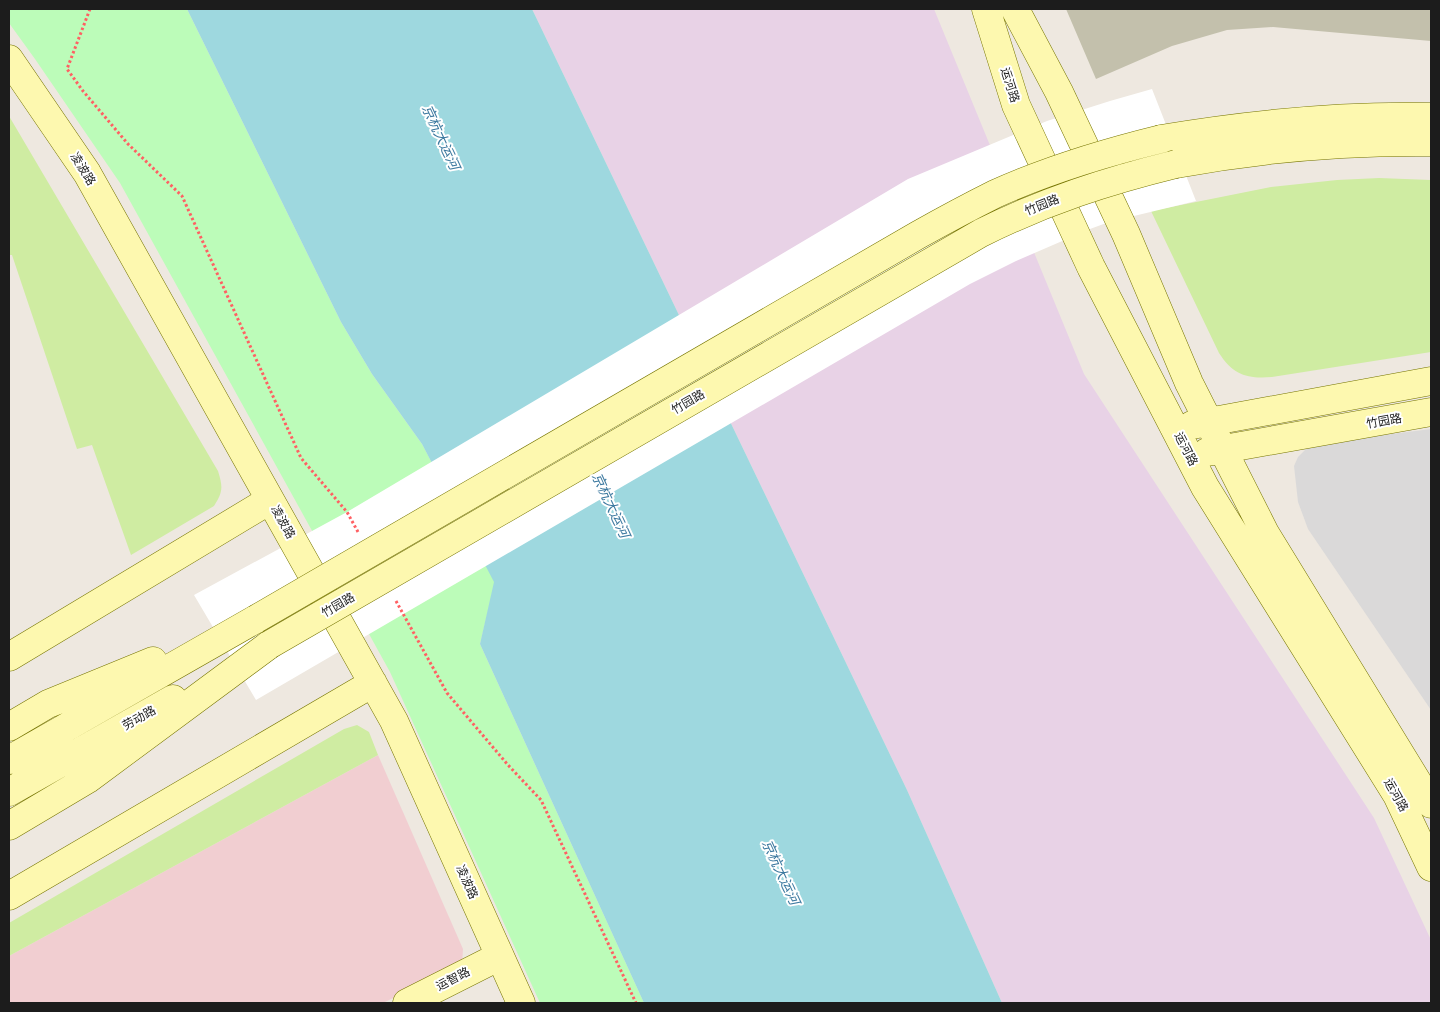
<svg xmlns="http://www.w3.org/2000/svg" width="1440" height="1012" font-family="'PT Sans','Noto Sans SC',sans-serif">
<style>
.residential{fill:#dad9d9}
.commercial{fill:#f1ced1}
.industrial{fill:#e8d2e6}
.construction{fill:#c3c0ac}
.grass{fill:#cfeca2}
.park{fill:#bcfcb9}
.water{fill:#9ed8df}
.pier{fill:#fff}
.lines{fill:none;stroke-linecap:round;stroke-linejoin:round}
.secondary-casing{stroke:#757400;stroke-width:29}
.path{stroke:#ff6063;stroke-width:3;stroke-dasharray:2.5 2.5;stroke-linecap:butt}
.secondary{stroke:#fdf8af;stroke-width:28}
.secondary-bridge-casing{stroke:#757400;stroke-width:29;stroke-linecap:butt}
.secondary-bridge{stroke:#fdf8af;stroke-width:28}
.labels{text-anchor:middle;stroke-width:4;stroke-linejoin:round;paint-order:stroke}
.street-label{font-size:12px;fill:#1c1c1c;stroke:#fff}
.water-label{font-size:14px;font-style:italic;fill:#3e7aa0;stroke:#fff}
</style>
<rect width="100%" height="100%" fill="#eee8e0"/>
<path class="residential" d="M1431,429V710L1308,529L1298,502L1294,466L1298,457L1306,449L1320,443Z"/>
<path class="commercial" d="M378,755L463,949L462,964L383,1003H9V956Z"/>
<path class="industrial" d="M532,9H934L1084,374L1374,818L1431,940V1003H1002L907,790Z"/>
<path class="construction" d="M1066,9H1431V41L1273,27L1227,30L1172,46L1096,79Z"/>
<path class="grass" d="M9,116L218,471C223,487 223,492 214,506L131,555L92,445L77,449L12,255H9Z
M1379,178L1431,180V352L1272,377C1247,379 1233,375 1219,353L1151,211L1271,187L1337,180Z
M357,725L369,732L378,755L9,956V923L344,729Z"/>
<path class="park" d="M9,9H187L341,322L372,374L422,444L495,582L480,644L644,1003H540L390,672L120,183L35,59L9,23Z"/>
<path class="water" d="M187,9H532L907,790L1002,1003H644L480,644L494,582L422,444L372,374L341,322Z"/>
<path class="pier" d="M1152,89L1196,201L1109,222L1090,229L1016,261L970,284L256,700L194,595L347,512L908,179L1047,121L1110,101Z"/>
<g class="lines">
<g class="secondary-casing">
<path id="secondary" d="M986,9L1016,105L1091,267L1205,487L1397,795L1431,867
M1015,9L1059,92L1126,234L1189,383L1265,533L1431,804
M9,59L87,173L394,721L521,1003
M1161,139C1251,124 1340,115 1431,117
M1176,164C1262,148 1344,141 1431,142
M1192,425L1431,381
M1207,452L1431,412
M9,657L270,500
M9,727L48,704L153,661
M9,760L256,619
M9,792L173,699
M9,826L88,779L269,645
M9,896L373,683
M407,1003L500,956"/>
</g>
<path class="path" d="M90,9L67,69L83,91L128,144L182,196L301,458L347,512L358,532
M396,601L447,693L508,765L541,800L636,1003"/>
<use href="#secondary" class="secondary"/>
<g class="secondary-bridge-casing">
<path id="secondary-bridge" d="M256,619L918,235C943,221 969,207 995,194C1048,170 1104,153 1161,139
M269,645L981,233C1045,201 1107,181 1176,164"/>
</g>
<use href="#secondary-bridge" class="secondary-bridge"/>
</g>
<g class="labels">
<g class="street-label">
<text transform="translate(1010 85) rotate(72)" y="4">运河路</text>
<text transform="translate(83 169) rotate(58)" y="4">凌波路</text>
<text transform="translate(1042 205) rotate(-22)" y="4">竹园路</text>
<text transform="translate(688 402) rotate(-30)" y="4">竹园路</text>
<text transform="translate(1384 421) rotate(-10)" y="4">竹园路</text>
<text transform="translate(1186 449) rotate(63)" y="4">运河路</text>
<text transform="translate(283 522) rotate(61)" y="4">凌波路</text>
<text transform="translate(338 605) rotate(-30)" y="4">竹园路</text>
<text transform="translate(139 718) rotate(-29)" y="4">劳动路</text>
<text transform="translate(1396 795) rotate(61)" y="4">运河路</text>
<text transform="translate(467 882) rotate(66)" y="4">凌波路</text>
<text transform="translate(453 979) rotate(-27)" y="4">运智路</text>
</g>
<g class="water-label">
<text transform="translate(441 137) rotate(65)" y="5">京杭大运河</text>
<text transform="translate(611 505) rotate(65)" y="5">京杭大运河</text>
<text transform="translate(781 872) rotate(65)" y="5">京杭大运河</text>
</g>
</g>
<rect width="1440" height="1012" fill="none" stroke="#1c1c1c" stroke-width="20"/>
</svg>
